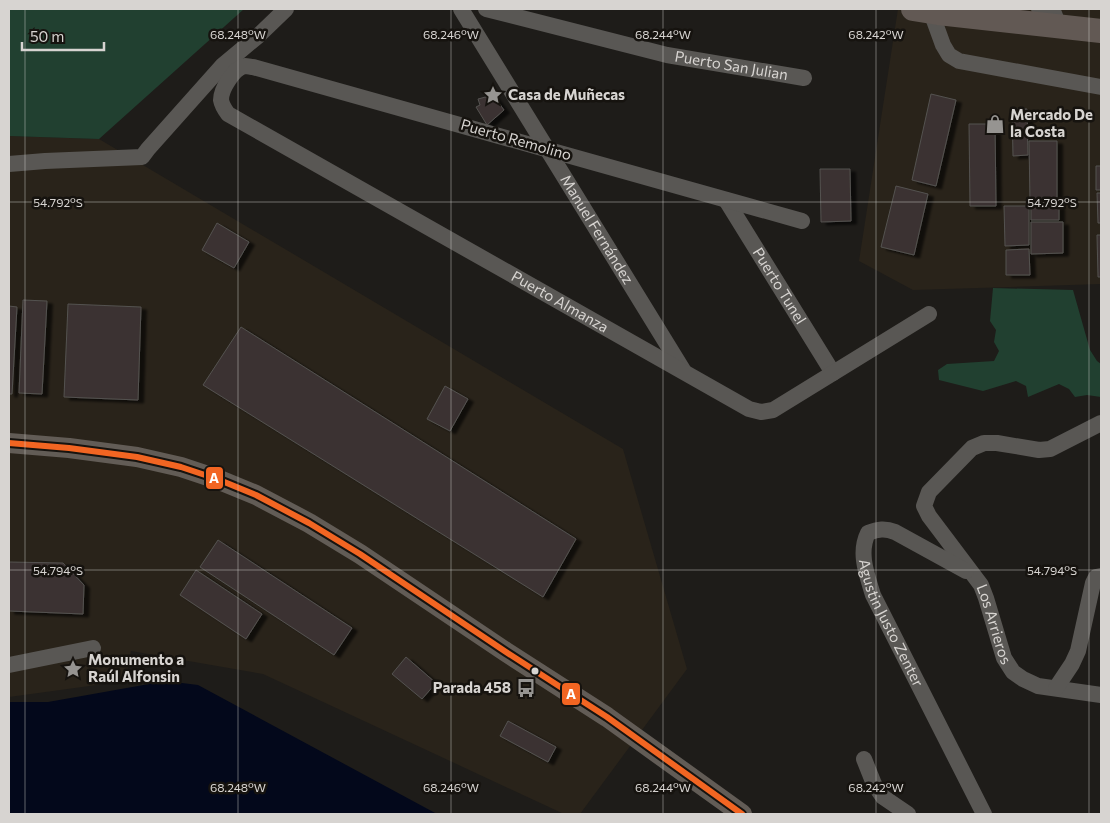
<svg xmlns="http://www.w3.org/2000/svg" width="1110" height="823" font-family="Commissioner,sans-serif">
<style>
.built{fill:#29231a}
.green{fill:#214030}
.water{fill:#03081b}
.building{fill:#3b3331;stroke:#545250;filter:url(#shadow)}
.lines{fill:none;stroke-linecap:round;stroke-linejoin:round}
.minor{stroke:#595754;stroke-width:16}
.major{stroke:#625c56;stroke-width:20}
.highway{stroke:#625954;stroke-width:24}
.bus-1-casing{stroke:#16130f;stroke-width:10}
.bus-1{stroke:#f26522;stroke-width:6}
.ticks{fill:none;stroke:#d7d4d1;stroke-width:1;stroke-opacity:0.45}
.bus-dot{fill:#d7d4d1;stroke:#16130f;stroke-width:2}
.labels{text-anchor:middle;stroke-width:5;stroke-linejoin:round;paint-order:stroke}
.street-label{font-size:15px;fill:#d7d4d1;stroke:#16130f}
.poi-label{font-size:15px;font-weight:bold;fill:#d7d4d1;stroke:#16130f;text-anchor:start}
.ticks-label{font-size:12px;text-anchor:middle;fill:#d7d4d1;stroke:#16130f;stroke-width:5;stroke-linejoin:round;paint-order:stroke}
.line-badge{stroke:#16130f;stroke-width:2}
.badge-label{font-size:14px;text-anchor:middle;font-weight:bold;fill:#fff}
</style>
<defs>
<filter id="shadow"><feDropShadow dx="5.5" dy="3" stdDeviation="1" flood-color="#0009"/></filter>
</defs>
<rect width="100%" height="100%" fill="#1e1c19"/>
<path class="built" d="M898,9H1101V284L913,290L859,261Z
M9,136L99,139L623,449L687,669L580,814H564L263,674L131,651L126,681L9,697Z"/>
<path class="green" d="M9,9H244L99,139L9,136Z
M993,288L1073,290L1090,350L1097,361L1101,364V397L1087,395L1075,397L1069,389L1059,384L1028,397L1026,386L1016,381L983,391L939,380L938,370L947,364L994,361L999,351L994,342L996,330L990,321Z"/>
<path class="water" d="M166,681L198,685L437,814H9V702H48Z"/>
<path class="building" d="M931,94L956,100L936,186L912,180Z
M493,95L504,110L487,125L476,107L480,105L478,99Z
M1012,109H1027L1028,155L1013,156Z
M969,124H995L996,206H970Z
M1029,141H1057V203H1030Z
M1096,166H1101V190H1096Z
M820,169H850L851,221L821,222Z
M896,186L928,194L914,255L881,247Z
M1097,193H1101V223H1098Z
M1004,206H1029V245L1005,246Z
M1031,206H1059V220H1031Z
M1031,222H1063V253L1031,254Z
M217,223L249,242L234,268L202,250Z
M1097,235H1101V277H1098Z
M1029,249L1030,275H1006V250Z
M23,300L47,301L42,394L19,393Z
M68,304L141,307L138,400L64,397Z
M9,306L17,307L12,394H9Z
M241,327L576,539L543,597L203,385Z
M445,386L468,399L450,431L427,419Z
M218,540L352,628L334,655L200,567Z
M9,562L63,563L84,585L83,614L9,611Z
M196,570L262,614L246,639L180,595Z
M406,657L436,683L422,699L392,674Z
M508,721L556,747L548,762L500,736Z"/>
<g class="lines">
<g class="minor">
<path id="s1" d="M461,9L683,370"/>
<path id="s2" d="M486,9L667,55L804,78"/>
<path d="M1039,9L1053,11L1059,26"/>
<path d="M931,12L943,45L949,55L959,61L1101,87"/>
<path d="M9,164L45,161L142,157L148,149L222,66L258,36L286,9"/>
<path id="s3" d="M726,200L833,373"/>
<path id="s4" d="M802,221L253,67C251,67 248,66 245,66C234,68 221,89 221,100C222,106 225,110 228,114L749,409L761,412L773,410L929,314"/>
<path id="s5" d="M1101,423L1050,449L1039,450L997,443H984L972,448L929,492L924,506L929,516L981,585L986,598L1004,658L1013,672L1023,679L1038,686L1101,695"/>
<path id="s6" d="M966,571L895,532C885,528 878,529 868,533C858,553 867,575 873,595L984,814"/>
<path d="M9,665L93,648"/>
<path d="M1056,688L1072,664L1078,651L1093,583L1096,577L1101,576"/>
<path d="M864,759L874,784L883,797L908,814"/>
</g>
<path class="major" d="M9,443L69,448L137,457L181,467L217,479L256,495L309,523L360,554L506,652L607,717L742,814"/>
<path class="highway" d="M913,9L938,13L1101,31"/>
<g class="bus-1-casing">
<path id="bus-1" d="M9,443L69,448L137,457L181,467L217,479L256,495L309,523L360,554L506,652L607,717L742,814"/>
</g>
<use href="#bus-1" class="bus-1"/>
</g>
<path class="ticks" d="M25,9V814M238,9V814M451,9V814M663,9V814M876,9V814M1089,9V814M9,202H1101M9,570H1101"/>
<defs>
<g id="sight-bare" transform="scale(1.5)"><path d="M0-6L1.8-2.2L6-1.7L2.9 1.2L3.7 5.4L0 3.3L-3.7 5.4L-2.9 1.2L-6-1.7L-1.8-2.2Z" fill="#969491" stroke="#16130f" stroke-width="2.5" paint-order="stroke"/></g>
<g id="shop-bare" transform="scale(1.5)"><path d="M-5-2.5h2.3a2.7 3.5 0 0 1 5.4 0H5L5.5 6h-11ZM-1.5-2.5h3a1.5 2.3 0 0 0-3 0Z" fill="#969491" stroke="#16130f" stroke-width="2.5" paint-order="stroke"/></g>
<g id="bus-bare" transform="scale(1.5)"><path d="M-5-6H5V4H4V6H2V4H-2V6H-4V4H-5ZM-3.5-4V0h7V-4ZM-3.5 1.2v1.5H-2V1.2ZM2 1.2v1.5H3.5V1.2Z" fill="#969491" stroke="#16130f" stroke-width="2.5" paint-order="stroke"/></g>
</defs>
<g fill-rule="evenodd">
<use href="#sight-bare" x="493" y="95"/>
<use href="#shop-bare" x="995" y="124"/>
<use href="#sight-bare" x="73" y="669"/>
<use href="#bus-bare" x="526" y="688"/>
</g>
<circle class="bus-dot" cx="535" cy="671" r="4.5"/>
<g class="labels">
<g class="street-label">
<text dy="5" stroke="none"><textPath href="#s2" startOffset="252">Puerto San Julian</textPath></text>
<text transform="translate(516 140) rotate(16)" y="5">Puerto Remolino</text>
<text dy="5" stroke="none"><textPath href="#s1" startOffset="259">Manuel Fernández</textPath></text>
<text dy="5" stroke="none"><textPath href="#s3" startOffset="101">Puerto Tunel</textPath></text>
<text dy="5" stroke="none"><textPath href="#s4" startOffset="1019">Puerto Almanza</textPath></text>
<text dy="5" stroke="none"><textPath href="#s6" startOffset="205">Agustin Justo Zenter</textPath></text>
<text dy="5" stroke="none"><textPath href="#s5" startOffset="352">Los Arrieros</textPath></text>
</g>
<g class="poi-label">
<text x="508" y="100">Casa de Muñecas</text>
<text x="1010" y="120">Mercado De<tspan x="1010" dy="17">la Costa</tspan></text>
<text x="88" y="665">Monumento a<tspan x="88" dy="17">Raúl Alfonsin</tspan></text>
<text x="511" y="693" text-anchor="end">Parada 458</text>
</g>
</g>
<g class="ticks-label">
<text x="238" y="39">68.248°W</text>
<text x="451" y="39">68.246°W</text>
<text x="663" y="39">68.244°W</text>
<text x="876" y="39">68.242°W</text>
<text x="58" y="207">54.792°S</text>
<text x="1052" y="207">54.792°S</text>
<text x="58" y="575">54.794°S</text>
<text x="1052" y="575">54.794°S</text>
<text x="238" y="792">68.248°W</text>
<text x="451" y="792">68.246°W</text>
<text x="663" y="792">68.244°W</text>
<text x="876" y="792">68.242°W</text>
</g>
<g class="line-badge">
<rect x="205" y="466" width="19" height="24" rx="5" fill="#f26522"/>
<rect x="561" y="682" width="20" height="24" rx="5" fill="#f26522"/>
</g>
<g class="badge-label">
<text x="214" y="483">A</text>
<text x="571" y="699">A</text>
</g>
<rect width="1110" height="823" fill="none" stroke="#d7d4d1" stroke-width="20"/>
<path d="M22 42v8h82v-8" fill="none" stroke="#d7d4d1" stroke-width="2.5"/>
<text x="30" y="42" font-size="15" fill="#d7d4d1" stroke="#16130f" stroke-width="4" paint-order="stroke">50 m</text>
</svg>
